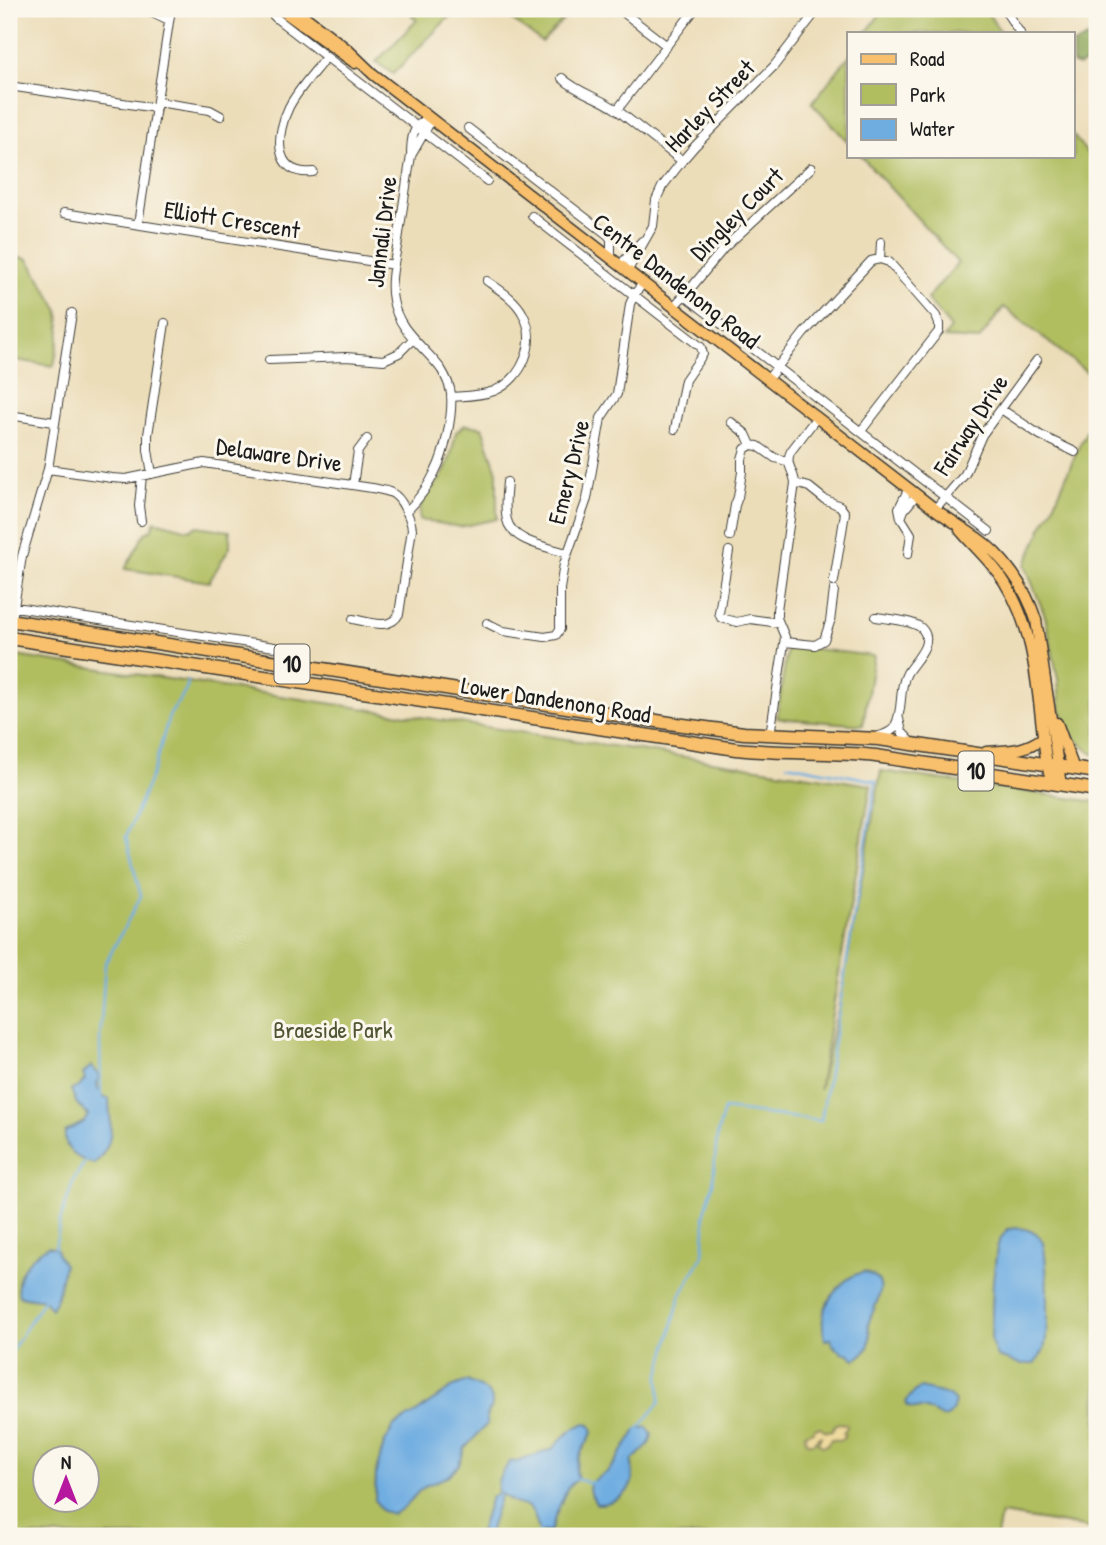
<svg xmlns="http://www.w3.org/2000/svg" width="1106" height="1545" font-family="'Patrick Hand',sans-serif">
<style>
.green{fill:#b0be60;stroke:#666d3e;stroke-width:2;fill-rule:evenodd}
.forest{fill:#8ca556;stroke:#546039;stroke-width:2}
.sand{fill:#eeda9e;stroke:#857b5d;stroke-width:2}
.water{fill:#6fade1;stroke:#46647e;stroke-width:2}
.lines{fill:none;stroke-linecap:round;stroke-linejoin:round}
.stream{stroke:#6fade1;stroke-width:2.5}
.minor-casing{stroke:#3b3934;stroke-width:10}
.major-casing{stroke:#3b3934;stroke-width:13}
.highway-casing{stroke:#3b3934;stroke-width:15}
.minor{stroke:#fff;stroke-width:8}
.major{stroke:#f8bf6c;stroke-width:10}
.highway{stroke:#f8bf6c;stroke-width:12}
.labels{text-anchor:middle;stroke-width:6;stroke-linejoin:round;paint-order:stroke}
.shield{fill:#fbf7ec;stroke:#5f5e5a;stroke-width:2}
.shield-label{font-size:23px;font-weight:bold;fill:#1c1c1c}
.street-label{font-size:24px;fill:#1c1c1c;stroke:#fbf7ec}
.park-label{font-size:24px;fill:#505534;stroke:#fbf7ec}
</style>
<rect width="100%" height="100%" fill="#fbf7ec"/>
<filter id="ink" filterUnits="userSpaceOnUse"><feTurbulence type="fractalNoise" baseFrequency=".0143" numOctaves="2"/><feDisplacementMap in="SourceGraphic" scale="14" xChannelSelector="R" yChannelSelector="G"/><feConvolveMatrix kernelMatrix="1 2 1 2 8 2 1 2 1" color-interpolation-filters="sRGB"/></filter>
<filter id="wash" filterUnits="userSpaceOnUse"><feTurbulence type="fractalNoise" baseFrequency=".00686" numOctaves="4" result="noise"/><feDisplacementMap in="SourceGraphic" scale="28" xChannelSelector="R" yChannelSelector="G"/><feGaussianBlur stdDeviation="1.57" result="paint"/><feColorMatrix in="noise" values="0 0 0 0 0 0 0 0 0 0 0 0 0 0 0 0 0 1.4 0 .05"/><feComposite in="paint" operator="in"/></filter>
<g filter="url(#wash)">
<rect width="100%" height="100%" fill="#ecddb9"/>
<path class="green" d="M419,9H457L393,74L376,62L417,20L412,16Z
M497,9H574L542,42Z
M884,9H985L1001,33H866Z
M849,56V143L812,103Z
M1073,135L1097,166V380L1004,307L979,340L944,338L951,328L927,299L958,263L861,156H1073Z
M9,255L28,259L58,309C63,328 57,348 54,366L9,359Z
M1097,411V755L1091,753L1073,737L1060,709L1058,679L1045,616L1025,565L1041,532L1040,530L1052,510L1079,446Z
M465,425L482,427L497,472V519L460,527L420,520C416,502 433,490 442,476C450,462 453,447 456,432Z
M155,521L189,530L197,526L230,531V547L209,582L125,569L145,533L151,530Z
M792,646L874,656L863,725L777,718L787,649Z
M9,655L871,785L819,1090L838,1009L881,771L1097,802V1529L1001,1514L997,1536H9ZM46,1458H88V1500H46Z"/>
<path class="forest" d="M1097,33V56L1079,66L1073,64V45Z"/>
<path class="sand" d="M838,1423L846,1424L847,1426L846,1429L843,1432L845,1435C843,1443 836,1439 831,1439L827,1445L822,1446L818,1443L821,1436H819L814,1443H809L806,1440L805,1434L813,1431L815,1428L820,1427C825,1431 827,1432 833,1430L834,1426Z"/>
<path class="water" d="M91,1066L99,1076L97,1086L103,1098H109C110,1127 117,1142 94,1164C79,1160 63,1151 65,1132L84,1122L88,1115L77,1104L71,1090L79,1087L85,1079L83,1074Z
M1019,1228C1029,1230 1037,1231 1042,1241C1048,1252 1048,1331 1045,1345C1043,1353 1040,1358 1034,1364H1020L997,1357L991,1341L993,1281L997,1247L1001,1238L1008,1229Z
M48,1246L56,1248L58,1255L64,1265L57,1298L51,1309L44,1300L19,1296C19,1296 17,1285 18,1284C19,1267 35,1254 48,1246Z
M864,1272C894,1280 875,1303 869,1322C867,1329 871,1331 870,1338C870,1348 863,1356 855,1359L849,1354L841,1352L840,1349H836L835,1346H833L831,1339L825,1340C823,1332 822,1325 823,1317C826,1298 845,1275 864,1272Z
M467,1381C477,1386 497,1392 491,1408C491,1410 488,1411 487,1413C487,1413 487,1423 487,1424L465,1448L459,1465L447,1477L427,1485L418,1492L405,1507L393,1514L382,1511L375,1500L376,1472L384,1444L394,1426L416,1413L454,1386Z
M921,1388C933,1392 948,1391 955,1402C947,1436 933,1402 916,1409L908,1407L906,1402C908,1397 916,1389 921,1388Z
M585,1423L590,1424L593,1431C586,1447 571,1462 578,1479L568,1487L556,1514L551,1530L547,1532L539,1531L534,1514L529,1507L514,1503L501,1494L488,1536H479L491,1497C493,1496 495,1495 497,1494C499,1491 497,1485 498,1482C500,1473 507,1469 509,1461L516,1462L553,1449L562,1438L576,1427Z
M647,1427L652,1434L650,1443L632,1461C632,1468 634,1479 631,1485C626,1497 608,1505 596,1504L589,1490L590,1483L607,1472L614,1464L637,1429Z"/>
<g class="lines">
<path class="stream" d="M101,1099L100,1039L105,964L141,896L126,837L155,766L169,716L186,690L188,681
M55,1248L60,1221L74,1179L86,1160
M9,1355L44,1299
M637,1431L660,1402L659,1378L680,1296L703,1255L705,1229L704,1216L713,1183L717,1136L724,1109L821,1121L876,781L787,764
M576,1479L590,1483L593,1482
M538,1536L541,1528"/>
</g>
</g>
<g filter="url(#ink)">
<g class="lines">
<g class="minor-casing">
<path id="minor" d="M145,9L169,20
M267,9L276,18L487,181
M619,9L667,46
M1004,9L1020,33
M562,78C578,93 599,97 617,110
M9,86L156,108
M157,102L210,110L221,116
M468,128L608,235L611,239V258
M412,154L428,126L430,118
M682,161L617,110L695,9
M313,172C272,176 276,133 289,107C299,88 314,73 326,57
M64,213L394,265
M532,216L701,347L703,354L685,380L675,429
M138,224L171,9
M880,259L881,242
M620,265L642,241
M628,270L653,226L656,200L662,187L682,161L695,146L774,66L818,9
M684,295L989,531
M674,306L691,288L724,248L811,168
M269,360L346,357L384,360L399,353L413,339
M768,379L804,333L871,261L880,259L889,262L936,316L939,324V331L861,431
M451,397C465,396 480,396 494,391C523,379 538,342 523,314C515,299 500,290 487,281
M1001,409L1040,435L1075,452
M9,415L54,422
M731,422L746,434L751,445
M48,469L112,478L126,479L204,463L372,488C388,491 396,491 404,507C408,514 411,520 412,529L399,614C390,631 369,622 353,619
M152,474L148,450V435L165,323
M507,482C506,494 504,508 507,520C512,542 548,547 567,553
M795,483L809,487L824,499L840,506L845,513L834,581
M353,485L358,451L367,439
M935,509L965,474L982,435L1037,360
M407,511C418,500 428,487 435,472C445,453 453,415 451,394C450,385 446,377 441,369C424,346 398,331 393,300C389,281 395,260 398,241C402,213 406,185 411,156C411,139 412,124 430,118
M901,518L904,510L917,494
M141,521L139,506L142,476
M730,536L735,505L738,497L742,472V459L745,449L751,445L758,446L775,458L787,461
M729,551L719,613L721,618L737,622L750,619L779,623
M908,554L911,534L901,518L899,508L909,488
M9,606L287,649L293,652L299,665
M876,617C888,619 916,620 923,630C934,644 914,661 907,673C898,689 904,709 895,726C892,733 884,734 877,737
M487,623L503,631L545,637L556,635L560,629V589L564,564L587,499L601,418L617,394L630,304L634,295L643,283
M9,638L22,556L48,469L72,313
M785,642L815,645L824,640L830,622L834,590
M899,719L902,732L913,744
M770,735L785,637L777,618V610L795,483C794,470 784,464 791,451L817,417"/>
</g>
<g class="major-casing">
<path id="major" d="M280,9L355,63
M295,9L348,50L373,74L935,509C948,519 962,527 976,537C1004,556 1026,588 1036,620L1061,785
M960,530C975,548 993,563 1005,583C1039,636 1037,704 1047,765L1052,783
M1057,723L1074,769
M986,752C1010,750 1022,752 1043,738"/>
</g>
<g class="highway-casing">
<path id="highway" d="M9,620L676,724L744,733L879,739L1097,772
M9,638L736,749C782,754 829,751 876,756L1097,790"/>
</g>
<use href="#minor" class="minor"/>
<use href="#major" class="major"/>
<use href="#highway" class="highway"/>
</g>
</g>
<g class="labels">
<g class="shield">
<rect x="274.5" y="644.5" width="35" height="39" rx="5"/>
<rect x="958.5" y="751.5" width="35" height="39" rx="5"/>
</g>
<g class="shield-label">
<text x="292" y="672">10</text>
<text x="976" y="779">10</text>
</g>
<g class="street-label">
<text transform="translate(710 106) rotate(-46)" y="8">Harley Street</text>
<text transform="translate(737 214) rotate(-45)" y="8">Dingley Court</text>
<text transform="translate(232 220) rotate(9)" y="8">Elliott Crescent</text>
<text transform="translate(382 232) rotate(-83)" y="8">Jannali Drive</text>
<text transform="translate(676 281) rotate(38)" y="8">Centre Dandenong Road</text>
<text transform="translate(971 425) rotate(-57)" y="8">Fairway Drive</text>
<text transform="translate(279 455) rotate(8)" y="8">Delaware Drive</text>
<text transform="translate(569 472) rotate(-76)" y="8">Emery Drive</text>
<text transform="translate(556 700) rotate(9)" y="8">Lower Dandenong Road</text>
</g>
<g class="park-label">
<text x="333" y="1038">Braeside Park</text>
</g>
</g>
<rect width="1106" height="1545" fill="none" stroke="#fbf7ec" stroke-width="35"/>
<rect x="847" y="32" width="228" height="126" fill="#fbf7ec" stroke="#a29f99" stroke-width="2"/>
<rect x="861" y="54" width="35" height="10" fill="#f8bf6c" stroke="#a29f99" stroke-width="2"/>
<text x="910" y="66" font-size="21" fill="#1c1c1c">Road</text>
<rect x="861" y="84" width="35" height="21" fill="#b0be60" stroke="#a29f99" stroke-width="2"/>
<text x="910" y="102" font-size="21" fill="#1c1c1c">Park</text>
<rect x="861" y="119" width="35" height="21" fill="#6fade1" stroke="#a29f99" stroke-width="2"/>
<text x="910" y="136" font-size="21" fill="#1c1c1c">Water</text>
<g transform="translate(66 1479)"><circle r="33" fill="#fbf7ec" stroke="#a29f99" stroke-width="2"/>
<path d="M0-5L12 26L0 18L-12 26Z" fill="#b5179e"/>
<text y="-10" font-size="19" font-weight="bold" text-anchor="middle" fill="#1c1c1c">N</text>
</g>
</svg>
